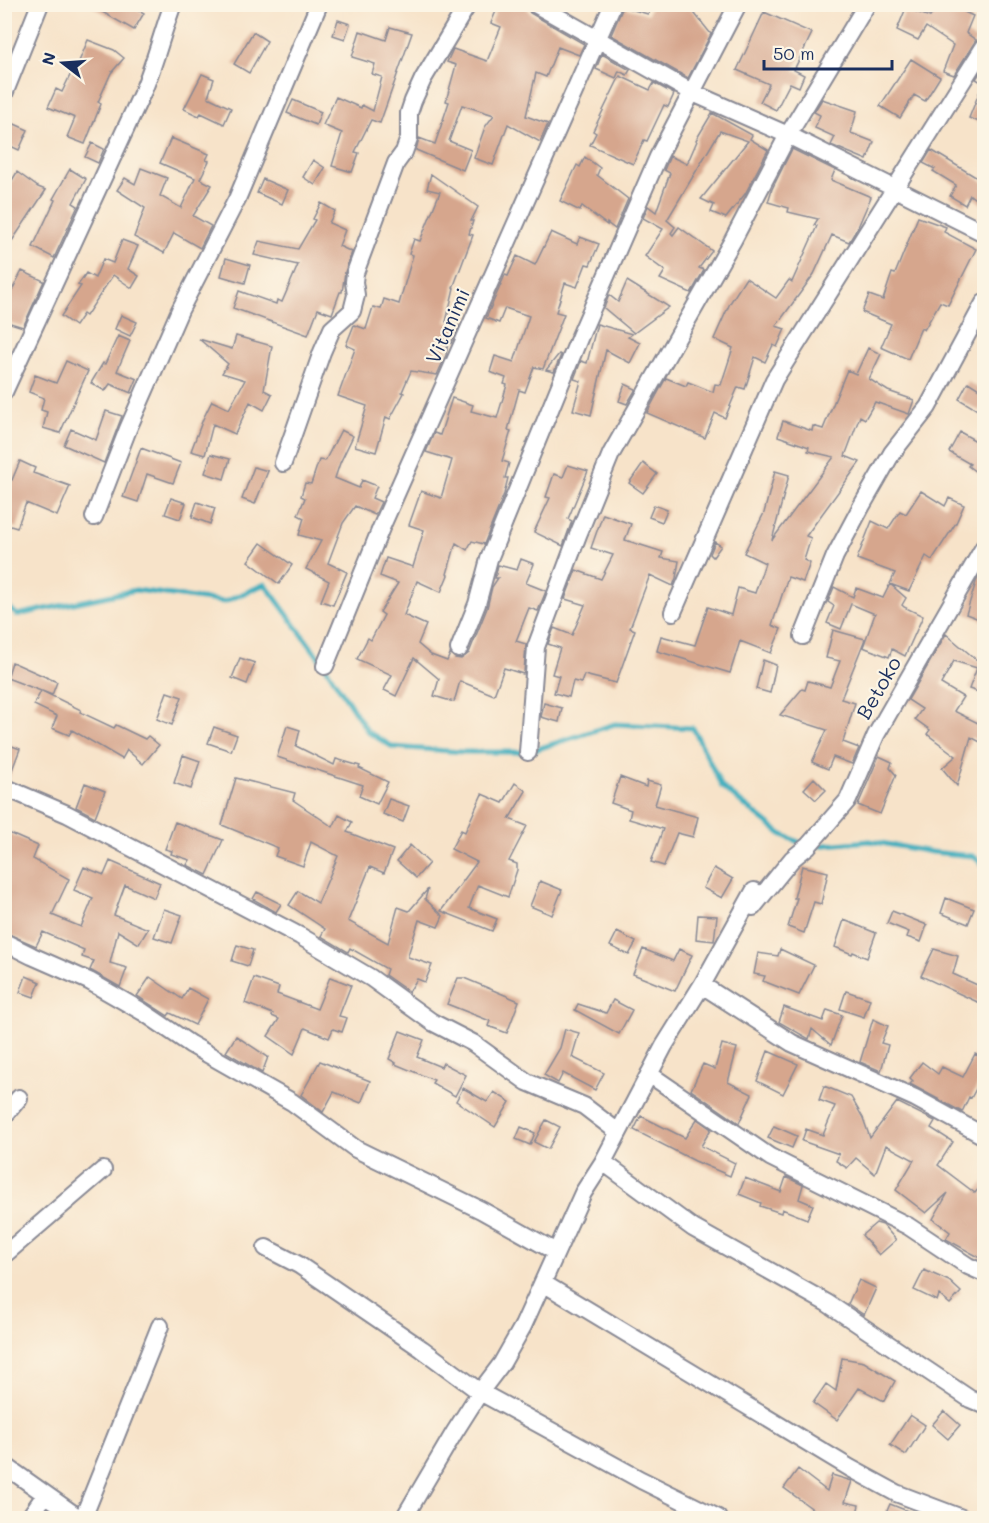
<svg xmlns="http://www.w3.org/2000/svg" width="989" height="1523" font-family="Mali,sans-serif">
<style>
.lines{fill:none;stroke-linecap:round;stroke-linejoin:round}
.stream{stroke:#40aebe;stroke-width:5}
.building{fill:#d6a68d}
.minor-casing{stroke:#898994;stroke-width:20}
.minor{stroke:#fff;stroke-width:16}
.labels{text-anchor:middle;stroke-width:4.5;stroke-linejoin:round;paint-order:stroke}
.street-label{font-size:20px;fill:#1b2f5e;stroke:#fcf5e5}
</style>
<rect width="100%" height="100%" fill="#fcf5e5"/>
<filter id="ink" filterUnits="userSpaceOnUse"><feTurbulence type="fractalNoise" baseFrequency=".0167" numOctaves="2"/><feDisplacementMap in="SourceGraphic" scale="12" xChannelSelector="R" yChannelSelector="G"/><feConvolveMatrix kernelMatrix="1 2 1 2 8 2 1 2 1" color-interpolation-filters="sRGB"/></filter>
<filter id="wash" filterUnits="userSpaceOnUse"><feTurbulence type="fractalNoise" baseFrequency=".008" numOctaves="4" result="noise"/><feDisplacementMap in="SourceGraphic" scale="24" xChannelSelector="R" yChannelSelector="G"/><feGaussianBlur stdDeviation="1.35" result="paint"/><feColorMatrix in="noise" values="0 0 0 0 0 0 0 0 0 0 0 0 0 0 0 0 0 1.4 0 .05"/><feComposite in="paint" operator="in"/></filter>
<g filter="url(#wash)">
<rect width="100%" height="100%" fill="#f7e3c9"/>
<g class="lines">
<path class="stream" d="M4,602L17,615L136,590L224,602L265,584L325,666L368,732L393,747L463,752H528L615,724L693,728L722,787L781,834L805,845
M814,846L870,841L931,852L973,856L984,865"/>
</g>
<g id="blocks">
<path class="building" d="M88,4H136L135,8L144,13L134,30Z
M499,4H525L530,13L584,44L579,55L558,47L546,77L536,73L526,116L548,124L540,142L508,124L493,165L474,158L485,127L494,115L462,105L449,141L471,150L463,170L416,150L419,138L435,144L449,102L446,101L456,65L447,62L453,49L487,61L501,27L491,23Z
M652,4H687L711,34L688,78L611,35L623,7L648,14Z
M938,4H960L958,9L973,16L966,33L976,40L954,75L943,71L953,45L926,27L918,40L897,30L906,8L930,17Z
M764,12L812,33L794,70L804,75L799,87L790,83L776,110L760,102L769,84L737,70Z
M338,20L350,24L345,39L333,35Z
M390,27L412,33L380,123L371,120L355,152L359,153L352,172L332,166L342,133L323,125L336,97L361,108L362,105L373,111L382,77L372,74L375,64L352,57L360,31L386,40Z
M253,32L267,41L249,73L234,64Z
M88,40L114,50L124,58L111,73L98,102L101,104L85,144L67,137L75,118L48,107L56,89L62,92L76,63L78,64Z
M602,54L630,70L627,75L619,71L616,78L596,69Z
M911,59L940,77L925,101L914,95L900,118L880,106Z
M984,66V124L969,118L983,83L976,79Z
M202,74L214,79L208,97L231,108L224,124L201,113L199,116L184,109Z
M620,76L650,90L654,83L674,94L668,107L664,105L647,141L644,140L633,164L590,145L596,133L593,131Z
M822,99L857,111L851,133L874,142L867,160L831,145L835,137L815,128L820,115L814,112Z
M293,100L321,112L316,125L287,113Z
M712,113L752,135L750,139L768,150L745,194L726,218L711,212L714,205L701,199L748,141L720,131L667,220L675,227L671,233L673,235L679,227L712,251L699,268L704,270L691,293L660,279L665,271L645,256L663,229L643,218L648,206L656,212L670,173L664,170L670,156L687,164L697,141L696,140Z
M10,122L28,130L19,150L4,143V135Z
M171,138L209,154L206,160L209,161L200,179L212,185L193,216L211,226L200,248L174,233L164,253L134,237L145,208L117,190L125,178L135,184L141,168L167,178L160,196L181,208L195,178L160,163Z
M92,143L104,149L98,163L85,157Z
M792,149L835,170L831,180L871,197L858,227L849,242L832,235L814,274L776,326L785,329L777,347L773,345L765,362L755,357L745,389L738,387L725,418L715,413L705,438L647,413L666,378L686,386L688,382L713,392L715,384L721,385L733,348L714,339L730,303L746,278L776,298L789,280L792,282L817,226L814,225L818,219L788,212L789,208L768,202L772,189Z
M931,150L984,182V206L970,195L965,205L950,196L956,185L933,171L935,169L923,163Z
M585,157L600,168L597,175L628,199L615,229L607,223V225L582,206L580,211L560,201L577,165L580,167Z
M313,160L325,168L315,185L303,177Z
M70,169L86,179L73,203L78,206L54,258L33,247L55,200L53,199Z
M17,172L38,187L46,190L4,253V180L11,182Z
M431,174L478,207L471,221H473L469,234L473,235L453,288H454L446,322L459,326L451,343L448,342L446,355L437,375L411,371L402,392L404,393L390,419L386,417L376,452L355,446L367,406L338,396L355,349L346,345L354,325L366,329L373,307L381,309L384,299L399,304L413,255L409,254L414,239L420,241L440,192L427,189Z
M263,179L288,190L282,204L257,193Z
M321,203L335,211L329,223L345,230L339,246L352,252L345,272L342,292H340L332,314L318,309L308,335L233,308L239,291L276,304L277,300L282,302L298,265L254,255L259,241L298,249L315,220L313,219Z
M918,217L946,227L944,232L976,249L948,305L940,302L924,330L921,328L908,359L881,347L891,324L862,312L869,295L883,300L892,273L895,274Z
M551,232L577,244L580,237L599,244L590,265L586,264L577,287L565,283L556,312L564,314L543,369L534,367L525,392L519,390L508,430L511,431L502,461L509,463L505,478H508L504,494L484,544L472,541L467,550L456,543L447,574L448,575L441,592L417,581L404,615L426,625L418,644L431,655L447,661L450,654L455,658L461,659L469,653L487,608L492,587L498,578H495L498,565L517,570L521,559L534,564L526,583L546,591L538,611L529,608L516,641L526,644L524,672L523,674L504,668L494,695L460,681L454,702L434,696L439,679L414,658L396,696L384,690L392,675L357,659L368,638L371,640L384,615L380,612L398,583L380,576L386,558L413,567L424,530L409,525L421,491L441,498L452,460L426,452L434,433L440,435L452,398L473,405L471,411L497,418L507,385L504,384L506,378L490,372L495,356L514,362L529,316L505,308L499,323L486,318L505,275L508,276L517,256L535,265Z
M122,240L138,246L128,269L139,276L132,288L113,275L86,316L83,314L75,326L61,316L81,286L78,285L86,273L95,278L103,259L113,263Z
M226,258L250,265L245,283L221,276Z
M22,271L44,281L23,327L4,321V306Z
M627,281L669,307L634,333L604,308L609,295L618,302Z
M121,315L137,322L130,336L115,329Z
M597,324L632,334L628,337L640,343L630,363L606,350L591,415L573,410L581,381L574,379L581,361L587,363Z
M118,336L130,341L117,371L137,379L131,393L110,384L105,391L91,383L103,363L105,364Z
M236,336L272,346L264,390L272,394L264,410L250,402L235,434L213,424L205,455L191,451L203,419L212,401L229,409L245,380L222,373L228,364L199,339L232,349Z
M868,348L881,354L869,379L888,391L914,400L909,414L875,402L865,419L860,416L845,456L860,462L806,536L811,538L804,560L810,563L803,582L788,577L772,625L781,629L771,653L740,641L730,673L657,651L661,636L695,645L708,607L731,615L738,588L755,593L765,563L744,553L764,513L775,471L789,475L772,540L834,457L808,451L809,447L778,436L783,421L812,431L813,426L823,429L847,370L856,374Z
M559,354L561,355L554,372L546,370Z
M66,361L88,371L60,433L43,428L47,412L41,410L44,398L29,392L35,375L56,383Z
M968,382L984,392V402L979,411L959,399Z
M625,384L636,389L627,404L619,401Z
M106,411L122,416L104,463L64,445L71,429L96,440Z
M341,430L353,436L340,463L335,478L359,488L362,480L377,486L372,498L381,502L375,515L355,506L343,523L328,563L347,572L333,605L321,601L329,581L306,569L321,541L299,535L304,518L298,515L305,498L301,496L305,483L311,484L319,460L325,461Z
M960,432L983,445L984,443V478L968,466L970,464L949,452Z
M141,448L181,463L173,483L147,474L138,502L123,497Z
M211,454L230,459L224,479L205,473Z
M20,461L35,468L33,473L70,486L57,516L26,503L17,528L4,524V477L12,480Z
M643,463L657,474L643,493L629,483Z
M568,465L588,471L568,519L572,521L563,546L534,532L550,498L546,497L554,474L563,477Z
M254,467L268,471L255,504L242,499Z
M921,491L945,506L949,498L964,505L956,523L932,560L926,556L909,591L890,584L895,573L857,559L872,521L888,529L900,511L906,514Z
M171,498L186,503L180,519L165,514Z
M197,502L215,508L210,524L192,517Z
M654,505L667,510L662,522L649,517Z
M603,514L631,524L625,540L663,552L661,558L679,561L676,578L673,586L650,575L630,628L635,630L616,683L584,675L581,683L573,681L569,697L554,693L559,676L552,674L560,648L548,644L554,628L572,635L585,605L565,599L576,570L601,579L613,555L591,548Z
M715,542L721,546L713,557L710,554Z
M261,543L292,565L279,584L248,561Z
M984,567V621L966,614L976,582Z
M890,584L906,598L902,605L904,607L923,616L905,656L892,649L889,657L863,647L875,614L851,604L841,629L827,623L834,606L828,602L834,587L853,597L856,588L883,598Z
M833,630L865,639L841,699L855,703L843,742L859,748L852,764L833,757L828,769L812,762L827,730L780,715L802,689L805,690L808,681L830,687L840,661L826,658Z
M946,634L979,662L983,651L984,652V694L969,689L977,668L954,661L941,684L963,697L954,711L984,726V744L971,737L957,786L942,768L956,756L927,734L930,730L915,719L922,709L908,700Z
M240,658L255,663L247,684L232,678Z
M763,660L776,665L770,693L756,689Z
M12,662L57,682L52,695L42,691L81,710L80,712L114,728L116,725L145,739L148,736L159,745L143,764L127,750L122,759L72,730L69,735L52,728L57,716L34,705L41,691L7,678Z
M167,692L182,697L172,725L157,719Z
M544,703L562,708L559,722L541,717Z
M287,726L300,730L296,746L334,765L336,759L360,766L359,768L388,782L377,804L359,796L363,785L277,757Z
M214,727L237,735L231,751L208,743Z
M4,743L20,749L9,778L4,777Z
M183,755L200,761L191,789L174,783Z
M879,756L892,762L890,768L896,775L880,814L858,805Z
M620,777L646,787L647,781L661,785L655,805L698,817L693,837L677,833L664,866L651,862L663,829L629,819L631,810L611,803Z
M236,778L295,793L293,800L333,827L339,815L352,822L347,832L393,850L384,873L370,867L348,921L388,943L398,907L409,911L428,889L425,899L443,916L438,927L419,920L408,955V957L432,965L425,982L417,979L409,992L385,975L387,969L350,948L348,952L321,936L325,929L289,905L298,891L318,903L338,856L311,842L303,866L275,856L278,848L222,825Z
M814,778L826,790L816,800L804,789Z
M85,783L105,791L95,817L76,807Z
M515,783L526,791L509,819L527,826L509,861L517,864V870L508,897L478,885L469,908L497,919L492,931L441,911L477,862L451,849L461,830L465,832L482,794L503,803Z
M389,799L409,806L403,822L383,814Z
M175,822L223,840L207,875L187,865L190,860L171,854L172,851L165,849Z
M4,831L38,846L33,859L69,879L52,915L81,927L93,898L74,890L84,867L104,875L110,861L160,883L154,898L125,885L114,915L148,929L139,944L118,931L110,963L127,968L120,987L90,970L94,961L82,957L84,950L43,932L36,946L4,932Z
M410,845L429,863L416,878L397,861Z
M802,866L828,872L821,904L814,902L804,933L788,927L797,898H794Z
M714,868L733,879L722,898L703,888Z
M540,881L562,890L552,915L530,906Z
M257,892L281,904L276,912L253,899Z
M946,898L974,909L968,924L941,913Z
M164,909L182,915L172,943L154,937Z
M892,911L927,925L921,942L907,937L909,932L887,923Z
M698,915L717,916L714,941L696,939Z
M844,920L876,933L867,958L853,952L852,954L835,947Z
M617,932L636,942L629,955L610,946Z
M237,945L253,950L248,966L232,961Z
M643,949L673,961L679,949L692,955L675,991L633,974Z
M780,949L814,965L799,995L763,981L765,976L754,974L758,953L778,956Z
M934,949L958,956L953,974L984,988V1005L921,976Z
M26,976L40,982L34,997L20,992Z
M150,977L182,999L188,988L208,999L195,1025L170,1013L168,1016L137,996Z
M330,977L351,985L339,1016L347,1018L342,1032L333,1029L329,1038L305,1028L294,1054L268,1036L279,1019L272,1016L273,1014L245,1003L254,978L279,987L277,994L317,1009Z
M458,978H464L519,1001L507,1033L488,1026L490,1021L447,1004Z
M846,991L870,999L864,1017L840,1009Z
M613,1000L632,1010L619,1034L575,1010L578,1004L606,1013Z
M784,1007L823,1021L827,1010L842,1015L831,1045L812,1029L809,1039L779,1022Z
M873,1019L888,1026L881,1043L888,1045L881,1071L860,1062Z
M565,1029L579,1033L572,1057L604,1073L595,1090L563,1073L558,1083L544,1075L560,1048Z
M400,1031L424,1040L417,1057L441,1067L443,1063L466,1075L455,1096L432,1083L434,1080L395,1064L396,1063L389,1059Z
M236,1036L268,1057L262,1073L226,1052Z
M722,1044L737,1048L728,1082L752,1094L739,1123L691,1090L703,1064L715,1069Z
M768,1051L798,1064L783,1094L757,1081Z
M975,1054L984,1059V1074L971,1098L969,1097L962,1112L910,1084L913,1081L910,1078L922,1062L938,1074L942,1067L963,1077Z
M320,1061L370,1081L361,1103L334,1092L323,1112L301,1095Z
M824,1086L851,1097L863,1118L870,1138L897,1102L935,1121L931,1128L953,1142L938,1165L975,1193L984,1182V1260L946,1239L950,1232L933,1219L948,1193L926,1213L896,1190L914,1160L886,1145L875,1174L856,1158L847,1168L836,1161L839,1154L802,1141L806,1129L823,1135L835,1106L819,1100Z
M463,1088L487,1102L494,1092L510,1102L495,1127L456,1101Z
M641,1116L685,1138L697,1119L711,1129L701,1146L735,1163L730,1176L695,1161L634,1130Z
M546,1120L560,1127L548,1149L534,1142Z
M774,1126L797,1136L792,1148L768,1138Z
M521,1127L535,1133L530,1145L516,1139Z
M786,1177L803,1185L799,1199L813,1205L807,1219L782,1209L781,1213L760,1206L761,1203L739,1194L745,1178L781,1192Z
M876,1223L883,1225L896,1240L879,1255L862,1235Z
M924,1270L949,1281L961,1292L950,1304L939,1295L937,1301L914,1290Z
M859,1280L876,1288L864,1315L848,1304Z
M842,1358L864,1362L895,1381L884,1401L859,1388L837,1420L813,1403L826,1384L836,1391Z
M944,1411L960,1425L948,1439L932,1425Z
M910,1415L925,1425L906,1455L890,1445Z
M798,1469L827,1491L832,1475L852,1481L845,1502L859,1505L856,1518H830L813,1514L814,1510L784,1488Z
M890,1504L925,1518H884Z"/>
</g>
</g>
<g filter="url(#ink)">
<use href="#blocks" fill-opacity="0" stroke="#898994" stroke-width="1.5"/>
<g class="lines">
<g class="minor-casing">
<path id="minor" d="M535,4L693,93L788,135L984,233
M4,94L40,4
M4,392L143,91C155,63 162,33 173,4
M283,463L322,352L332,329L352,311L356,295L354,282L355,273L396,163L404,152L409,138V113L413,101L423,79L468,4
M94,517L128,429L180,310L237,199L319,4
M673,612L774,380L984,47
M803,636L835,556L861,507L892,453L928,407L984,303
M459,649L477,604L489,559L580,336L658,157L738,4
M325,666L381,528L613,4
M528,752L536,647L578,535L611,454L733,240L788,135L867,4
M4,787L67,814L300,936L371,978L432,1022L473,1043L527,1082L584,1106L618,1132
M753,907L792,859L808,846L848,800L876,735L984,547
M4,942L32,956L89,981L143,1012L190,1044L292,1102L356,1149L481,1210L556,1252
M702,985L792,1043L915,1098L984,1136
M649,1074L770,1157L908,1226L968,1266L984,1273
M4,1116L19,1098
M603,1162L693,1228L827,1303L970,1399L984,1405
M266,1248L299,1265L422,1349L480,1392L641,1480L718,1518
M4,1255L103,1170
M543,1283L850,1468L896,1493L962,1518
M4,1465L79,1518
M29,1518L45,1495
M83,1518L160,1326
M404,1518L454,1433L480,1392L502,1363L523,1326L583,1193L603,1162L664,1046L702,985L754,891L753,907"/>
</g>
<use href="#minor" class="minor"/>
</g>
</g>
<g class="labels">
<g class="street-label">
<text transform="translate(448 326) rotate(-66)" y="7">Vitanimi</text>
<text transform="translate(879 688) rotate(-60)" y="7">Betoko</text>
</g>
</g>
<rect width="989" height="1523" fill="none" stroke="#fcf5e5" stroke-width="24"/>
<g transform="translate(63 63) rotate(287)" stroke="#fcf5e5" stroke-width="4.5" paint-order="stroke">
<path d="M0-4.5L10 22L0 15L-10 22Z" fill="#1b2f5e"/>
<text y="-9" font-size="16" font-weight="bold" text-anchor="middle" fill="#1b2f5e">N</text>
</g>
<path d="M764 60v9h128v-9" fill="none" stroke="#1b2f5e" stroke-width="3"/>
<text x="773" y="60" font-size="18" fill="#1b2f5e" stroke="#fcf5e5" stroke-width="4.5" paint-order="stroke">50 m</text>
</svg>
